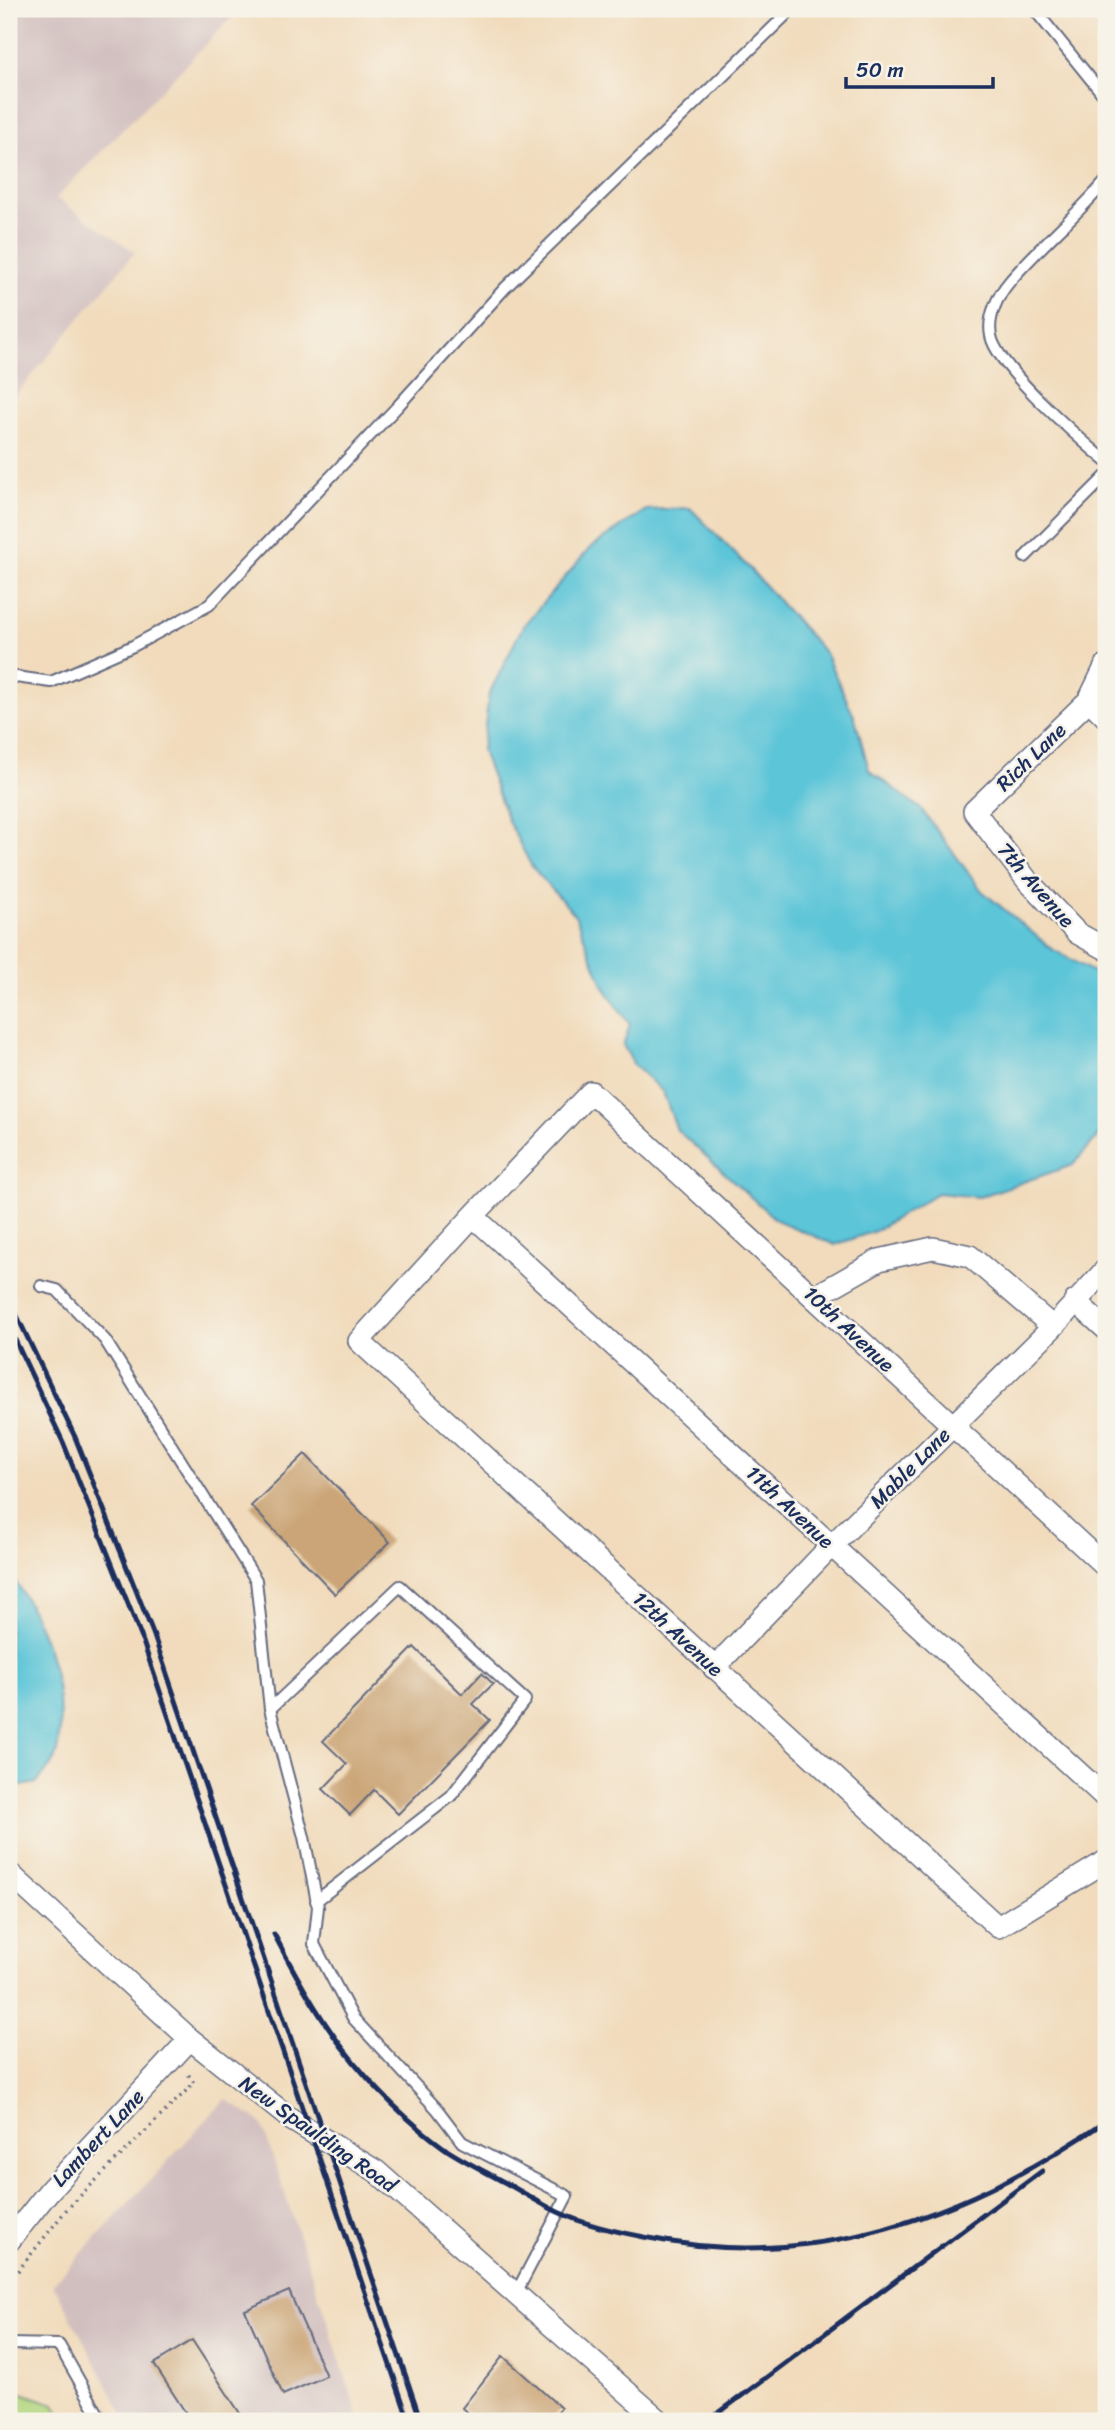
<svg xmlns="http://www.w3.org/2000/svg" width="1115" height="2430" font-family="Sriracha,sans-serif">
<style>
.industrial{fill:#d1bfbf}
.green{fill:#b3d67f;stroke:#67826e;stroke-width:2}
.water{fill:#5cc5d8;stroke:#3c7a9b;stroke-width:2}
.building{fill:#cba577}
.lines{fill:none;stroke-linecap:round;stroke-linejoin:round}
.service-casing{stroke:#666b7f;stroke-width:14}
.minor-casing{stroke:#666b7f;stroke-width:24}
.path{stroke:#666b7f;stroke-width:3.5;stroke-dasharray:2 5;stroke-linecap:butt}
.service{stroke:#fff;stroke-width:10}
.minor{stroke:#fff;stroke-width:21}
.rail{stroke:#1b2f5e;stroke-width:5}
.labels{text-anchor:middle;stroke-width:5;stroke-linejoin:round;paint-order:stroke}
.street-label{font-size:21px;fill:#1b2f5e;stroke:#f7f3e8}
</style>
<rect width="100%" height="100%" fill="#f7f3e8"/>
<filter id="ink" filterUnits="userSpaceOnUse"><feTurbulence type="fractalNoise" baseFrequency=".0143" numOctaves="2"/><feDisplacementMap in="SourceGraphic" scale="14" xChannelSelector="R" yChannelSelector="G"/><feConvolveMatrix kernelMatrix="1 2 1 2 8 2 1 2 1" color-interpolation-filters="sRGB"/></filter>
<filter id="wash" filterUnits="userSpaceOnUse"><feTurbulence type="fractalNoise" baseFrequency=".00686" numOctaves="4" result="noise"/><feDisplacementMap in="SourceGraphic" scale="28" xChannelSelector="R" yChannelSelector="G"/><feGaussianBlur stdDeviation="1.57" result="paint"/><feColorMatrix in="noise" values="0 0 0 0 0 0 0 0 0 0 0 0 0 0 0 0 0 1.4 0 .05"/><feComposite in="paint" operator="in"/></filter>
<g filter="url(#wash)">
<rect width="100%" height="100%" fill="#f1dbbc"/>
<path class="industrial" d="M9,9H240L56,198L135,252L9,403Z
M226,2099L262,2124L360,2421H127L53,2284Z"/>
<path class="green" d="M9,2389L55,2404L65,2421H9Z"/>
<path class="water" d="M690,508L750,569L825,653L855,718L869,770L921,809L982,891L1052,949L1095,973L1106,983V1127L1073,1165L979,1197L937,1193L875,1231L835,1245L776,1220L677,1130L663,1092L634,1065L623,1045L630,1025L604,987L575,915L532,867L509,823L482,751L489,694L523,626L590,548L646,510Z
M9,1571C39,1617 61,1669 60,1725C59,1736 59,1752 53,1762C49,1769 42,1776 36,1783L17,1787L9,1784Z"/>
<g id="blocks">
<path class="building" d="M305,1454L390,1542L335,1594L251,1506Z
M414,1647L462,1694L482,1673L493,1684L473,1704L490,1720L398,1814L374,1790L350,1815L323,1789L347,1764L323,1741Z
M289,2291L326,2376L283,2395L245,2310Z
M192,2340L245,2421H191L154,2364Z
M503,2356L561,2408L550,2421H476L462,2408Z"/>
</g>
</g>
<g filter="url(#ink)">
<use href="#blocks" fill-opacity="0" stroke="#666b7f" stroke-width="2"/>
<g class="lines">
<g class="service-casing">
<path id="service" d="M1034,9L1106,98
M1106,181C1076,216 1040,246 1010,281C998,295 987,317 991,336C997,367 1080,439 1106,461
M1025,557L1106,476
M9,676L51,682L133,646L209,605L397,407L505,288L792,9
M41,1286L57,1290L105,1340L256,1580L270,1709L304,1837L318,1907L314,1944L353,2018L437,2109L462,2142L567,2196L515,2295
M270,1709L400,1586L525,1700L451,1796L316,1901
M9,2344L59,2345L102,2421"/>
</g>
<g class="minor-casing">
<path id="minor" d="M1106,665L1089,700L974,811L1027,880L1077,933L1106,949
M1089,700L1106,717
M473,1216L1106,1798
M814,1297L879,1260L933,1248L970,1256L1053,1327
M1075,1301L1106,1329
M1106,1567L591,1092L473,1216L359,1341L998,1927L1106,1861
M714,1668L832,1545L1053,1327L1106,1269
M9,1873L190,2039L292,2120L376,2171L660,2421
M9,2241L49,2191L190,2039"/>
</g>
<path class="path" d="M9,2282L67,2209L194,2083L186,2071"/>
<use href="#service" class="service"/>
<use href="#minor" class="minor"/>
<path class="rail" d="M9,1299L75,1437L153,1633L421,2421
M9,1327L63,1442L141,1636L409,2421
M274,1934C294,1972 315,2011 342,2047C371,2085 408,2122 447,2150C464,2161 484,2171 502,2181C521,2191 539,2203 558,2212C585,2225 615,2231 644,2237C813,2273 968,2216 1106,2121
M708,2421L1042,2171"/>
</g>
</g>
<g class="labels">
<g class="street-label">
<text transform="translate(1031 757) rotate(-44)" y="7">Rich Lane</text>
<text transform="translate(1036 885) rotate(49)" y="7">7th Avenue</text>
<text transform="translate(849 1329) rotate(43)" y="7">10th Avenue</text>
<text transform="translate(910 1468) rotate(-45)" y="7">Mable Lane</text>
<text transform="translate(790 1507) rotate(43)" y="7">11th Avenue</text>
<text transform="translate(678 1634) rotate(43)" y="7">12th Avenue</text>
<text transform="translate(318 2134) rotate(35)" y="7">New Spaulding Road</text>
<text transform="translate(98 2138) rotate(-47)" y="7">Lambert Lane</text>
</g>
</g>
<rect width="1115" height="2430" fill="none" stroke="#f7f3e8" stroke-width="35"/>
<path d="M846 77v10h147v-10" fill="none" stroke="#1b2f5e" stroke-width="3.5"/>
<text x="856" y="77" font-size="21" fill="#1b2f5e" stroke="#f7f3e8" stroke-width="5" paint-order="stroke">50 m</text>
</svg>
